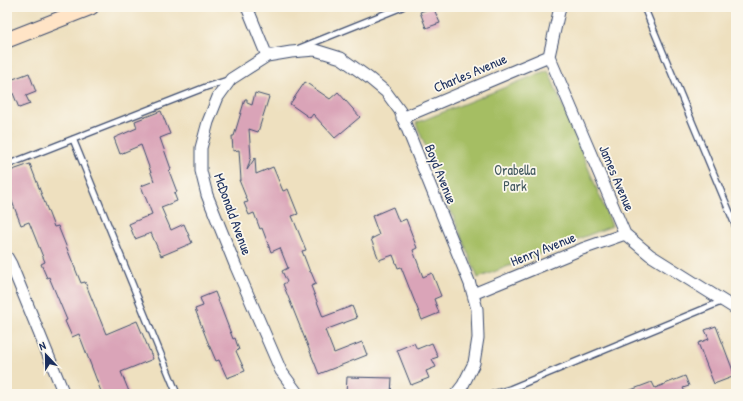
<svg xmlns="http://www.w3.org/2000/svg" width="743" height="401" font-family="'Patrick Hand',sans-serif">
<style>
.green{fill:#a5be64;stroke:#607661}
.building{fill:#daa4b8}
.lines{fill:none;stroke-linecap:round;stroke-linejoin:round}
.lane-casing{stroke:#3b4a6d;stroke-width:8}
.street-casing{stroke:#3b4a6d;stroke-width:13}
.secondary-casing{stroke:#3b4a6d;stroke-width:17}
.lane{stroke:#fff;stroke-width:5.5}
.street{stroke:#fff;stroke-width:11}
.secondary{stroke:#ffe4c6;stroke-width:15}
.labels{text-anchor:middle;stroke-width:3.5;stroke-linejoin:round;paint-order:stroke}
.street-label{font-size:14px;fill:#1b2f5e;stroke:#fbf7ec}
.park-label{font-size:14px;fill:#445a60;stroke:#fbf7ec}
</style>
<rect width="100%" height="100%" fill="#fbf7ec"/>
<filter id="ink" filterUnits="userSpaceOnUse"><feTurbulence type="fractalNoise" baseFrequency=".025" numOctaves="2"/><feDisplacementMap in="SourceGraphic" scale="8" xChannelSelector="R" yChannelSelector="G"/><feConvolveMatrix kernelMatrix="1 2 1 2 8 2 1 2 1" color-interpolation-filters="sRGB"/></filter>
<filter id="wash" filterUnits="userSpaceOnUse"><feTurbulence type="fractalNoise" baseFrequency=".012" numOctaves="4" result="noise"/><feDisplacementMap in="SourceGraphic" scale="16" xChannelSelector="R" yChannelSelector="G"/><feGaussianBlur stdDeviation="0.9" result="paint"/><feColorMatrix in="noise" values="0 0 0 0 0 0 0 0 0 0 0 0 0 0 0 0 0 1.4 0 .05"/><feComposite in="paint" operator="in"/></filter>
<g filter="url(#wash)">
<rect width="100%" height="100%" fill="#eee0bf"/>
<path class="green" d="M548,70L612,226L478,278L416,123Z"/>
<g id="blocks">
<path class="building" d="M433,7L440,23L426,28L420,12Z
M29,73L36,92L26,96L30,104L19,108L8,81Z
M305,82L330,99L338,92L360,117L335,138L313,114L310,118L290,104Z
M255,93L269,97L258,132L249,129L251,157L247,170L255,158L256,174L273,167L283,191L288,189L298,214L292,216L306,250L302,251L310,272H311L316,284L311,286L323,317L352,306L357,318L325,330L334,353L362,342L367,355L319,374L283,284L287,282L282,271L288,268L280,248L271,252L262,228L260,229L254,213L249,215L244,203L248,202L239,180H241L239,150L233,151L232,136H234L245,99H247V103L252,105Z
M161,111L170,134L160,138L171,169L169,171L177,192L174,193L177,201L161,207L171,230L184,224L192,243L161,256L151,233L135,239L129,224L152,214L141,186L154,181L141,145L120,154L114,138L137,128L135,121Z
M30,164L54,227L58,226L81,283L85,282L106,334L137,321L153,359L121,372L130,394H102L79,334L72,337L65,321L67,320L49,277L47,278L41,264L45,262L29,222L21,225L7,188V172Z
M393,207L399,222L406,219L417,248L413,250L423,277L432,273L441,296L434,299L439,313L422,320L401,267L398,268L393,255L379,260L371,239L379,235L372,216Z
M215,292L233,339L235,338L239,350L236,351L245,371L227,378L219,360L216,361L207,340L195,309L203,306L200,298Z
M716,326L735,376L714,384L698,343L709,339L705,330Z
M414,343L417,349L432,343L438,357L432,359L436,367L426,371L429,378L411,385L397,350Z
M685,376L689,386L683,388L686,394H623V393L652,382L655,388Z
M347,377L392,378L391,394H346Z"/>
</g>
</g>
<g filter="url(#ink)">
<use href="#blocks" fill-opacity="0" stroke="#3b4a6d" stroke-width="1"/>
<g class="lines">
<g class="lane-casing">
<path id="lane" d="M644,7L736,227
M300,48L402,7
M73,139L177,394
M7,165L206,87L228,80
M493,394L510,389L723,301"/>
</g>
<g class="street-casing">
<path id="street" d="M247,7L267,56
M560,7L549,56L625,234L650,255L736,309
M402,118L549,56
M7,257L11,264L64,394
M473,294L582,249L625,234
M298,394L281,371L236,267L207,195L201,171V148L208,122L218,97L231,79L267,56L291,52L315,50L341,58L369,78L386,92L400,111L470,284L477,309L478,338L474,363L463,385L456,394"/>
</g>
<g class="secondary-casing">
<path id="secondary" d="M7,40L91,7"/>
</g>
<use href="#lane" class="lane"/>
<use href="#street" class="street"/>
<use href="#secondary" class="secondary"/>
</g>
</g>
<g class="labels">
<g class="street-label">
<text transform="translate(470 73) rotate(-23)" y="5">Charles Avenue</text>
<text transform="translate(441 174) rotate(68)" y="5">Boyd Avenue</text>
<text transform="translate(617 178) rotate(67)" y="5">James Avenue</text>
<text transform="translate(233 214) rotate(70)" y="5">McDonald Avenue</text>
<text transform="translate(543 249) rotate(-22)" y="5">Henry Avenue</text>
</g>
<g class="park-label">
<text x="515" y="175">Orabella<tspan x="515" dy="16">Park</tspan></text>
</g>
</g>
<rect width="743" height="401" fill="none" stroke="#fbf7ec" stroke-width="24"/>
<g transform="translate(46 355) rotate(338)" stroke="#fbf7ec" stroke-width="3" paint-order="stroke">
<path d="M0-3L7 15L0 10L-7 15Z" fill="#1b2f5e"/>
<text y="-6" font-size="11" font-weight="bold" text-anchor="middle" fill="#1b2f5e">N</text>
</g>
</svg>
